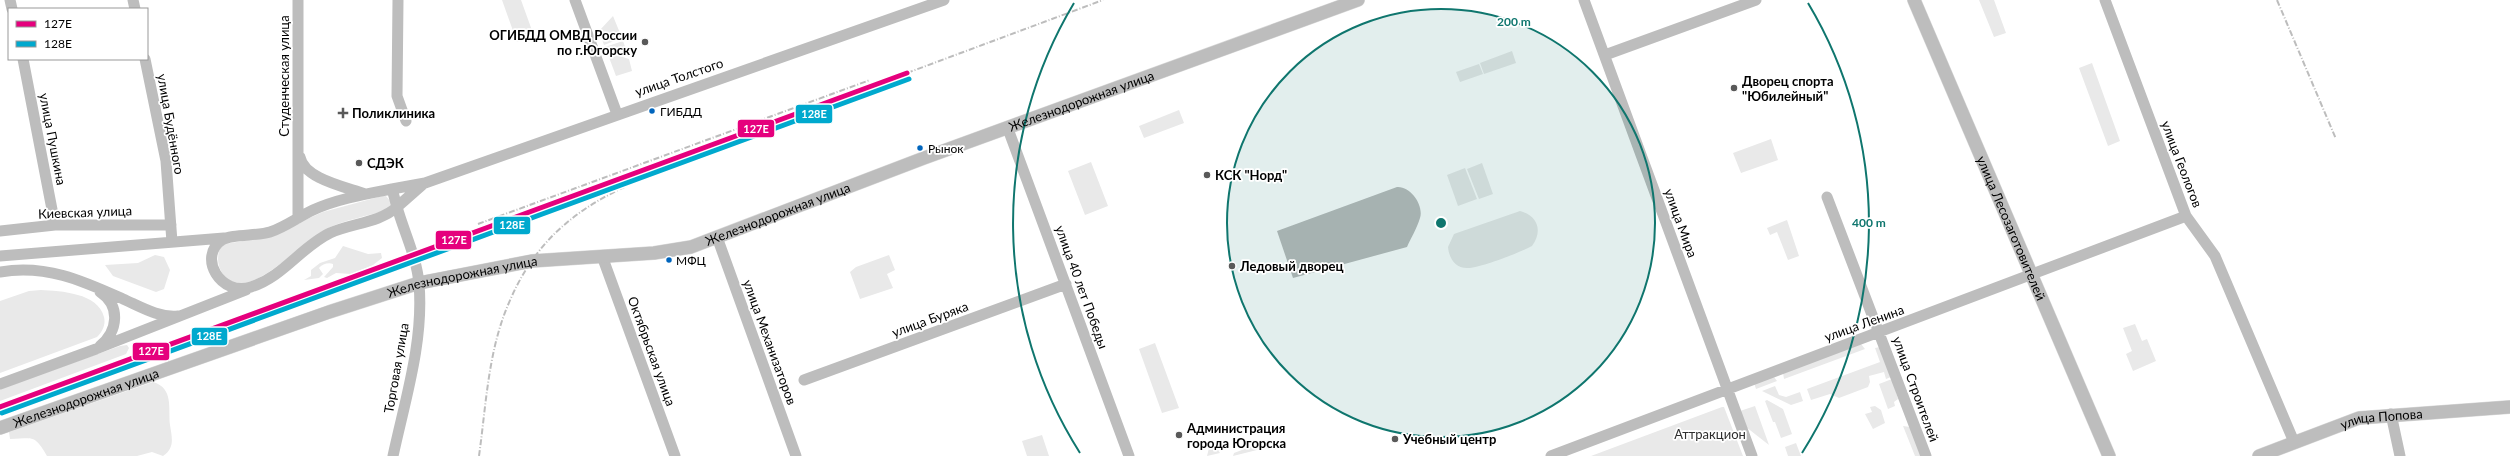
<svg xmlns="http://www.w3.org/2000/svg" width="2510" height="456" font-family="Lato,sans-serif">
<style>
.green{fill:#e9e9e9}
.water{fill:#bbb}
.lines{fill:none;stroke-linecap:round;stroke-linejoin:round}
.major-casing{stroke:#dbdbdb;stroke-width:14}
.minor{stroke:#bdbdbd;stroke-width:11}
.major{stroke:#bdbdbd;stroke-width:13}
.rail{stroke:#bdbdbd;stroke-width:2;stroke-dasharray:6 2 1 2;stroke-linecap:butt}
.rail-1-casing{stroke:#fff;stroke-width:8}
.rail-2-casing{stroke:#fff;stroke-width:8}
.rail-1{stroke:#e5007d;stroke-width:5}
.rail-2{stroke:#00a9ce;stroke-width:5}
.ring{fill:none;stroke:#0f766e;stroke-width:2}
.poi-dot{fill:#595959;stroke:#fff;stroke-width:1.5}
.bus-dot{fill:#0065bd;stroke:#fff;stroke-width:1.5}
.labels{text-anchor:middle;stroke-width:3.5;stroke-linejoin:round;paint-order:stroke}
.bus-label{font-size:12px;fill:#000;stroke:#fff;text-anchor:start}
.poi-label{font-size:13px;font-weight:bold;fill:#000;stroke:#fff;text-anchor:start}
.street-label{font-size:13px;fill:#000;stroke:#fff}
.park-label{font-size:13px;fill:#2e2e2e;stroke:#fff}
.centre{fill:#0f766e;stroke:#fff;stroke-width:2}
.ring-label{font-size:12px;text-anchor:middle;font-weight:bold;fill:#0f766e;stroke:#fff;stroke-width:3.5;stroke-linejoin:round;paint-order:stroke}
.line-badge{stroke:#fff;stroke-width:1.5}
.badge-label{font-size:11px;text-anchor:middle;font-weight:bold;fill:#fff}
</style>
<rect width="100%" height="100%" fill="#fff"/>
<path class="green" d="M502,0H521L534,36L517,42Z
M1979,0H1994L2006,33L1994,37Z
M613,16L622,38L604,45L599,31Z
M623,41L628,55L606,49L605,47Z
M1512,51L1516,63L1484,74L1480,63Z
M607,52L629,59L632,71L616,76Z
M2092,63L2120,141L2108,146L2079,68Z
M1479,64L1483,74L1460,82L1456,72Z
M1179,110L1184,123L1144,138L1139,126Z
M1771,139L1778,160L1741,173L1733,153Z
M1091,162L1108,206L1085,215L1068,171Z
M1482,163L1493,194L1479,199L1467,169Z
M1465,168L1477,199L1458,206L1447,175Z
M382,196H386L391,202V206L387,210C367,216 345,220 326,229C306,238 245,307 224,276C218,267 217,261 219,250L225,244L266,237L323,212Z
M1520,211C1538,216 1543,231 1532,246C1521,252 1478,269 1467,268C1455,268 1449,258 1448,247L1454,234Z
M1787,220L1799,256L1788,260L1777,232L1770,235L1767,228Z
M343,246L368,254L381,253L382,258L373,265L351,274L336,273L327,278L324,277L333,267V264C329,262 322,264 319,268L323,274L319,278L304,280L311,276V270L320,263L335,258Z
M155,255L164,257L170,270L164,289L156,292L113,276L105,265L138,263Z
M889,255L895,270L887,274L893,288L860,299L850,272L856,267Z
M41,290C61,291 98,293 104,317C106,325 102,332 97,337L0,373V301L29,291Z
M2135,324L2142,341L2147,339L2156,361L2133,371L2126,354L2132,351L2123,328Z
M1155,343L1179,408L1162,413L1139,349Z
M1861,344L1865,349L1784,379L1783,373Z
M127,345L129,348L126,354L0,401V389L120,346Z
M1880,347L1891,377L1886,379L1884,372L1869,376L1870,382L1868,387L1839,398L1830,394L1811,400L1807,389L1880,362L1875,348Z
M1774,377L1777,381L1756,389L1754,383Z
M1892,379L1898,399L1894,402L1895,406L1888,409L1879,384Z
M153,382C174,388 168,409 170,425C172,438 175,448 163,456L152,452L137,456H47C34,433 32,439 10,439L9,432Z
M1775,386L1779,395L1786,397L1800,392L1803,401L1791,405L1762,391Z
M1767,400L1783,409L1792,434L1781,438L1775,422H1773L1765,401Z
M1755,406L1769,445L1746,427L1740,411Z
M1875,406L1881,410L1885,423L1873,429L1865,414L1872,412L1870,407Z
M1722,407H1724L1743,456H1591Z
M1903,426L1910,427L1921,456H1915Z
M1042,435L1049,456H1027L1022,441Z
M1216,442L1215,445L1220,453L1207,456L1210,444Z
M1796,443L1801,456H1788L1785,447Z
M1255,445L1257,450L1233,456L1234,453Z"/>
<path class="water" d="M1397,187C1411,186 1424,206 1420,218C1417,228 1411,238 1407,247L1293,278L1277,231Z"/>
<g class="lines">
<g class="major-casing">
<g id="major">
<path id="s1" d="M1914,0L2109,456"/>
<path id="s2" d="M0,428L329,312L419,283L532,261L654,253L691,247L924,158L1358,0"/>
<path id="s3" d="M2259,456L2359,418L2510,407"/>
</g>
</g>
<path class="minor" d="M10,0L12,9
M133,0L135,9
M298,0V218
M398,0L397,96L406,121
M575,0L617,114
M1584,0L1752,456
M2105,0L2186,216L2215,256L2294,442
M1605,55L1756,0
M23,59L55,225
M145,59L166,161L172,242
M1008,129L1129,456
M300,157C304,179 346,187 365,194
M392,189L425,183L944,0
M392,189L397,207C379,223 352,223 330,233C301,247 283,277 251,287C221,297 197,257 222,240C231,234 258,236 270,232C285,227 298,217 313,210C337,199 366,194 392,189Z
M1827,197L1926,456
M0,231L55,225H171
M717,237L796,456
M0,256L224,238
M602,256L675,456
M0,272C46,264 83,281 123,299C141,307 159,318 178,316
M100,346C118,331 121,306 100,292
M804,380L1066,284
M0,384L96,349L246,290
M2391,414L2400,456
M393,456C405,400 424,341 419,284C417,258 404,232 397,207L422,185
M1551,456L2186,216"/>
<use href="#major" class="major"/>
<path class="rail" d="M2277,0L2336,139
M907,73L1103,0
M478,224L870,80
M479,456C486,406 488,352 508,305C549,205 628,184 721,149C775,129 825,110 876,84"/>
<g class="rail-1-casing">
<path id="rail-1" d="M0,407L907,73"/>
</g>
<g class="rail-2-casing">
<path id="rail-2" d="M2,413L909,79"/>
</g>
<use href="#rail-1" class="rail-1"/>
<use href="#rail-2" class="rail-2"/>
</g>
<circle cx="1441" cy="223" r="214" fill="#0f766e" fill-opacity=".12"/>
<g class="ring">
<circle cx="1441" cy="223" r="214"/>
<path d="M1080 453A428 428 0 0 1 1074 3M1808 3A428 428 0 0 1 1802 453"/>
</g>
<g class="poi-dot">
<circle cx="645" cy="42" r="4"/>
<circle cx="1734" cy="88" r="4"/>
<path d="M341 107h4v4h4v4h-4v4h-4v-4h-4v-4h4z"/>
<circle cx="359" cy="163" r="4"/>
<circle cx="1207" cy="175" r="4"/>
<circle cx="1232" cy="266" r="4"/>
<circle cx="1179" cy="435" r="4"/>
<circle cx="1395" cy="439" r="4"/>
</g>
<g class="bus-dot">
<circle cx="652" cy="111" r="3.5"/>
<circle cx="920" cy="148" r="3.5"/>
<circle cx="669" cy="260" r="3.5"/>
</g>
<g class="labels">
<g class="bus-label">
<text x="660" y="116">ГИБДД</text>
<text x="928" y="153">Рынок</text>
<text x="676" y="265">МФЦ</text>
</g>
<g class="poi-label">
<text x="637" y="40" text-anchor="end">ОГИБДД ОМВД России<tspan x="637" dy="15">по г.Югорску</tspan></text>
<text x="1742" y="86">Дворец спорта<tspan x="1742" dy="15">"Юбилейный"</tspan></text>
<text x="352" y="118">Поликлиника</text>
<text x="367" y="168">СДЭК</text>
<text x="1215" y="180">КСК "Норд"</text>
<text x="1240" y="271">Ледовый дворец</text>
<text x="1187" y="433">Администрация<tspan x="1187" dy="15">города Югорска</tspan></text>
<text x="1403" y="444">Учебный центр</text>
</g>
<g class="street-label">
<text transform="translate(284 76) rotate(-90)" y="5">Студенческая улица</text>
<text transform="translate(679 77) rotate(-19)" y="5">улица Толстого</text>
<text dy="5" stroke="none"><textPath href="#s2" startOffset="1135">Железнодорожная улица</textPath></text>
<text transform="translate(171 124) rotate(80)" y="5">улица Будённого</text>
<text transform="translate(53 139) rotate(79)" y="5">улица Пушкина</text>
<text transform="translate(2182 164) rotate(69)" y="5">улица Геологов</text>
<text transform="translate(85 212) rotate(-2)" y="5">Киевская улица</text>
<text dy="5" stroke="none"><textPath href="#s2" startOffset="811">Железнодорожная улица</textPath></text>
<text transform="translate(1681 223) rotate(70)" y="5">улица Мира</text>
<text dy="5" stroke="none"><textPath href="#s1" startOffset="248">улица Лесозаготовителей</textPath></text>
<text dy="5" stroke="none"><textPath href="#s2" startOffset="487">Железнодорожная улица</textPath></text>
<text transform="translate(1082 287) rotate(70)" y="5">улица 40 лет Победы</text>
<text transform="translate(930 319) rotate(-20)" y="5">улица Буряка</text>
<text transform="translate(1864 323) rotate(-20)" y="5">улица Ленина</text>
<text transform="translate(770 342) rotate(70)" y="5">улица Механизаторов</text>
<text transform="translate(652 351) rotate(70)" y="5">Октябрьская улица</text>
<text transform="translate(396 368) rotate(-80)" y="5">Торговая улица</text>
<text transform="translate(1916 389) rotate(70)" y="5">улица Строителей</text>
<text dy="5" stroke="none"><textPath href="#s2" startOffset="91">Железнодорожная улица</textPath></text>
<text dy="5" stroke="none"><textPath href="#s3" startOffset="129">улица Попова</textPath></text>
</g>
<g class="park-label">
<text x="1710" y="439">Аттракцион</text>
</g>
</g>
<circle cx="1441" cy="223" r="6" class="centre"/>
<g class="ring-label">
<text x="1514" y="26">200 m</text>
<text x="1869" y="227">400 m</text>
</g>
<g class="line-badge">
<rect x="795" y="104" width="38" height="20" rx="4" fill="#00a9ce"/>
<rect x="737" y="119" width="38" height="19" rx="4" fill="#e5007d"/>
<rect x="493" y="216" width="38" height="19" rx="4" fill="#00a9ce"/>
<rect x="435" y="230" width="37" height="20" rx="4" fill="#e5007d"/>
<rect x="191" y="327" width="37" height="19" rx="4" fill="#00a9ce"/>
<rect x="132" y="342" width="38" height="19" rx="4" fill="#e5007d"/>
</g>
<g class="badge-label">
<text x="814" y="118">128Е</text>
<text x="756" y="133">127Е</text>
<text x="512" y="229">128Е</text>
<text x="454" y="244">127Е</text>
<text x="209" y="340">128Е</text>
<text x="151" y="355">127Е</text>
</g>
<rect x="8" y="8" width="140" height="52" fill="#ffffff" stroke="#999999"/>
<rect x="16" y="21" width="20" height="6" fill="#e5007d" stroke="#999999"/>
<text x="44" y="28" font-size="12" fill="#000000">127Е</text>
<rect x="16" y="41" width="20" height="6" fill="#00a9ce" stroke="#999999"/>
<text x="44" y="48" font-size="12" fill="#000000">128Е</text>
</svg>
